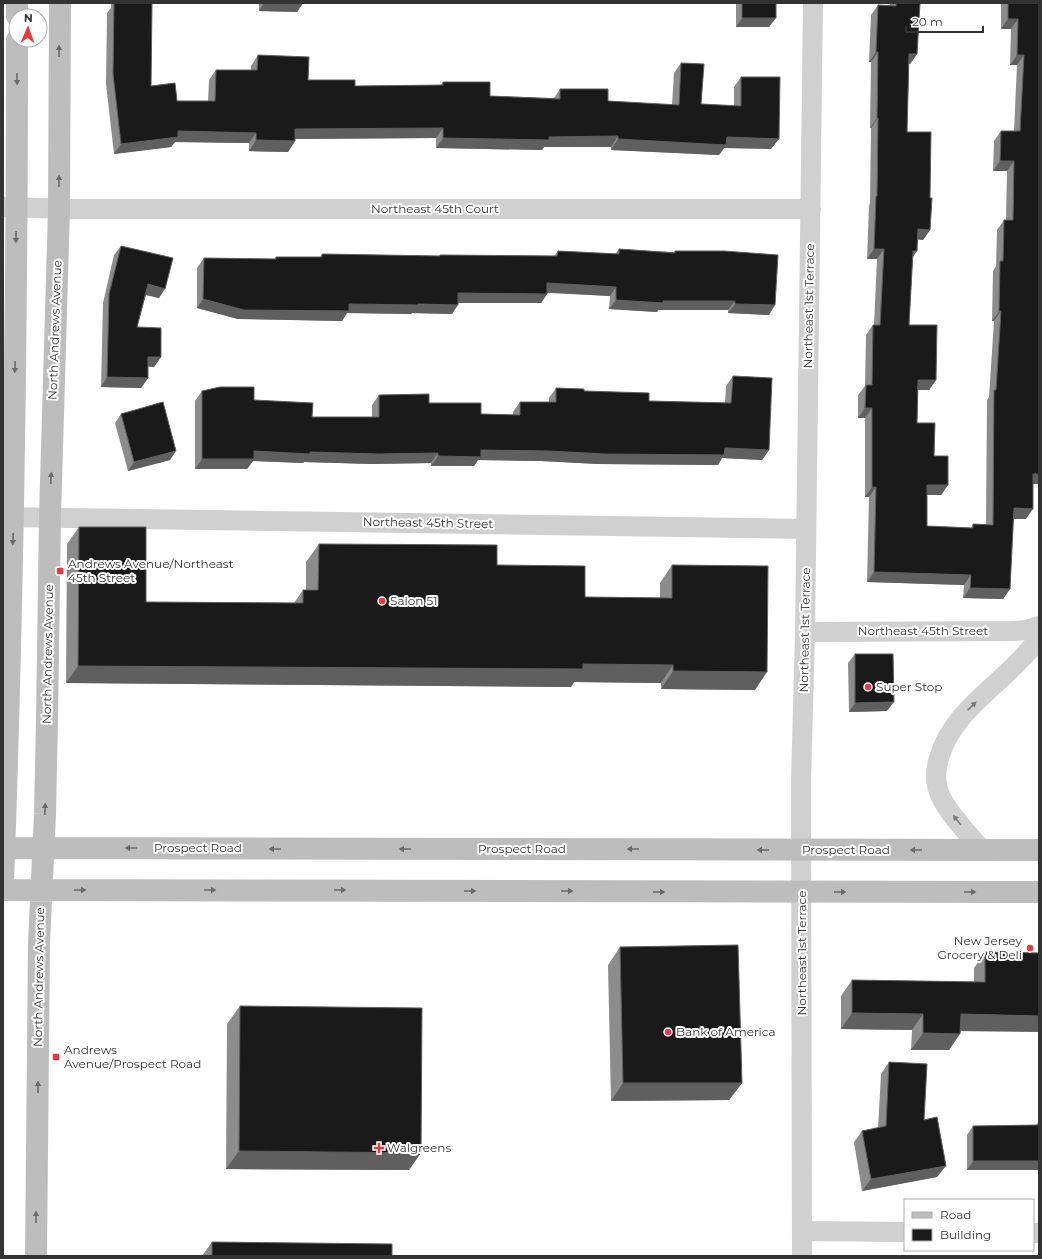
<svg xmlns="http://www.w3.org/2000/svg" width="1042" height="1259" font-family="Montserrat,sans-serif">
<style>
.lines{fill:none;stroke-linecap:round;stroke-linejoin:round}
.street{stroke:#d0d0d0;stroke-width:20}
.secondary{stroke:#bdbdbd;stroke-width:22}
.wall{fill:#8c8c8c}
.shaded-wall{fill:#5f5f5f}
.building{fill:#1a1a1a;stroke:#5f5f5f}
.oneway{fill:#6a6a6a}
.oneway2{fill:#7a7a7a}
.poi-dot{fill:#e63946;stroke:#fff;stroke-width:1.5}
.labels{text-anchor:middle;stroke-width:4;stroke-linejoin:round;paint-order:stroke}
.street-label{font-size:12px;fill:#333;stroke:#fff}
.poi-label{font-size:12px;fill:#333;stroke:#fff;text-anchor:start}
</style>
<rect width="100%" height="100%" fill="#fff"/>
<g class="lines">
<path class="street" d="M3,207L72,209H811
M3,517L806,529
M805,632L1014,631L1026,630L1039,626
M982,850C969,835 949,814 941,797C935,785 935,771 939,758C951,715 992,690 1021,659C1028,652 1034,645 1039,638
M803,1231L905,1232
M1033,1233H1039
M802,1256L801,782L805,632L813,3"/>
<path class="secondary" d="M17,16V3
M3,848L1039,850
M3,884C13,603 17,321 17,40
M3,890L1039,892
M36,1256L39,943L45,814L47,719L50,517L59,209L60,3"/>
</g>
<path class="wall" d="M111,3H152L151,86L177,101H208L209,80L216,70H251V66L258,55L308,80L355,86L441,85L443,82L490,96L554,98L560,89L608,101L672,105L674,73L681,63L701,104L734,106V87L741,77L771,149L724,148L719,155L611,150V147H544L542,150L436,148V138L295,139V141L288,152L249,151V143L175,142L171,147L114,154L106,84L107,13L111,8Z
M259,3H303L297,12L259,11Z
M736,3H776L769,27H736Z
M890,3H920L917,54L910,64H909L907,132L930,230L923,240L918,239L913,257L909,325L936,380L929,390H918L917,423L948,485L941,495H927V526L971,528L973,524H986L987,400L989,397L994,321H992L993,271L996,266L997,230L1004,220H1006L1007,171H993L994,141L1001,131H1014L1017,65H1010L1011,29H1001V3H1039L1033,484L1026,519H1013L1010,589L1003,599L963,598L964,585L867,582L869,497H865V418H858V395L865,386L866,335L873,325H874L877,259H867L869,206L870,203L871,128H870L871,62H869L871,15L878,5H890Z
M121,246L159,298L146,295L137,327L161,357L154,367L148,366V378L141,388L101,387L103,303L114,255Z
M619,249L674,252L675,251L769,315L728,313V310H658L657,312L609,309L610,296L547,293V294L541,303H458L452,314L412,313L411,314L347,313L342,321L238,319L197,308V268L204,258L274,259L276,257H320L322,254L439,256L440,255L554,256L558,251L615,254Z
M733,376L769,450L762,460L722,458L718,465L598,464L541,461L478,460L474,466H431V463L372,464L304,462L303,463L253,461L247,469H195V401L202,391L254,400L312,417H372V405L379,395L429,403L481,414L513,415V412L520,402H549V398L556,388L584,391L649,401L725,403L726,386Z
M121,414L170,460L128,471L115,423Z
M79,527L146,602L294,603L303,590H306V562L319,544L497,565L585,597L660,598V583L672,565L755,690L661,689V683L574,682L571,687L66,683L67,544Z
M855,654L887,711L849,712L848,663Z
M620,947L742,1083L729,1100L611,1101L608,965Z
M985,952L1039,953L961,1031L949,1050H911L912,1030L841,1029V996L852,980L974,982V968Z
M240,1006L409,1170L226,1169L227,1024Z
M889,1062L924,1120L937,1177L862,1191L854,1142L862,1131L878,1128L881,1074Z
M1039,1121V1170H967V1135L973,1126L1036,1125Z
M212,1242L392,1256H202Z"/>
<path class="shaded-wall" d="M264,3H303L297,12L259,11Z
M742,18H776L769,27H736Z
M1008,19H1018L1011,29H1001Z
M876,52H878L871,62H869Z
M909,54H917L910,64H902Z
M1017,55H1024L1017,65H1010Z
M877,118H878L871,128H870Z
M443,128L436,138L288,139L295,129Z
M178,131L256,133L249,143L175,142L171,147L114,154L121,144Z
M618,136L611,147H544L542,150L436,148L443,138Z
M727,137L779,139L771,149L724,148L719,155L611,150L618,139Z
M256,140L295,141L288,152L249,151Z
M1000,161H1014L1007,171H993Z
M918,229L930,230L923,240L911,239Z
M874,249H884L877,259H867Z
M913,251H917L910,261Z
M547,283L616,287L610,296L541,292Z
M148,284L165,289L159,298L142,294Z
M458,293L547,294L541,303H452Z
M203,299L349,304L458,305L452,314L412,313L411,314L347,313L342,321L238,319L197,308Z
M616,300L663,301H735L728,310H658L657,312L609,309Z
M735,304L775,305L769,315L728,313Z
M999,311H1001L994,321H992Z
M148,357H161L154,367L142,366Z
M107,377L148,378L141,388L101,387Z
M918,380H936L929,390H911Z
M865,408H872L865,418H858Z
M725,448L769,450L762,460L722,458L718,465L598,464L541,461L478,460L474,466H431L438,456L481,450L548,451Z
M176,451L170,460L128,471L134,462Z
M254,451L310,452L438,453L431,463L372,464L304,462L303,463L253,461L247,469H195L202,459Z
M1033,474H1039V484H1026Z
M927,485H948L941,495H920Z
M872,487H876L869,497H865Z
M1014,508L1033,509L1026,519H1007Z
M874,572L971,575L964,585L867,582Z
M970,588L1010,589L1003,599L963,598Z
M583,664L673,665L661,683L574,682L571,687L66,683L78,666Z
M673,671L767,672L755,690L661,689Z
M894,702L887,711L849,712L855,703Z
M852,1013L923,1014L912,1030L841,1029Z
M961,1014L1039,1016V1032L949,1031Z
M923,1033L960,1034L949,1050H911Z
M623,1083H742L729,1100L611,1101Z
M239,1151L421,1153L409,1170L226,1169Z
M973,1161H1039V1170H967Z
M946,1166L937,1177L862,1191L871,1179Z"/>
<path class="building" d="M114,3H152L151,86L175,83L177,101H215L216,70H257L258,55L309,57L308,80H355V86L443,85V82H490V96L560,99V89H608V101L679,105L681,63L704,64L701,104L741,106V77H780L779,139L727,137L726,145L618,139V136L549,137V140L443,138V128L295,129V141L256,140V133L178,131V137L121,144L113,74Z
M742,3H776V18H742Z
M896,3H920L917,54H909L907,132H931L930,198H932L930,230L918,229L917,251H913L909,325H937L936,380H918L917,423H935L934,456H948V485H927V526L973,528V524L993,525L994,390H996L1001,311H999L1000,261H1003L1004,220H1013L1014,161H1000L1001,131H1020L1024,55H1017L1018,19H1008V3H1039V474H1033V509L1014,508L1010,589L970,588L971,575L874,572L876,487H872V408H865L866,385H872L873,325H880L884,249H874L876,196H877L878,118H877L878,52H876L878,5L896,6Z
M121,246L173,258L165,289L148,284L137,327L161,328V357H148V378L107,377L109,294Z
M619,249L675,253V251H724L778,255L775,305L735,304V301H663V303L616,300V287L547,283V294L458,293V305L418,304V305L349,304V311L244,310L203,299L204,258L276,259V257H322V254L440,256V255L557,256L558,251L619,254Z
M733,376L772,378L769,450L725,448L724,455L605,454L548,451L481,450V457L438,456V453L379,454L310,452V454L254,451V459H202V391L220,387H254V400L313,403L312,417H379V395L429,394V403H481V414L520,415V402H556V388L584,389V391L649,393V401L731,403Z
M163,402L176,451L134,462L121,414Z
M79,527H146V602L303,603V590H318L319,544L497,545V565L585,566V597L672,598V565L768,566L767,672L673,671V665L583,664V669L78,666Z
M855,654H893L894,702L855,703Z
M738,945L742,1083H623L620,947Z
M985,952L1039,953V1016L961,1014L960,1034L923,1033V1014L852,1013V980L985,982Z
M240,1006L422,1008L421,1153L239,1151Z
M889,1062L927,1064L924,1120L937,1117L946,1166L871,1179L862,1131L886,1126Z
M1039,1125V1161H973V1126Z
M212,1242L392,1244V1256H212Z"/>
<defs><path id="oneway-solid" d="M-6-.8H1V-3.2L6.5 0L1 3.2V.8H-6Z"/></defs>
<g class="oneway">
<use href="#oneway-solid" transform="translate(59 51) rotate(-90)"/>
<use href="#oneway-solid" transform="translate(17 79) rotate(90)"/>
<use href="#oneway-solid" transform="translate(59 181) rotate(-90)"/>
<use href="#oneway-solid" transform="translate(16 237) rotate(91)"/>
<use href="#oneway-solid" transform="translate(15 367) rotate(91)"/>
<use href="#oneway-solid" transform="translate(51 478) rotate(-88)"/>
<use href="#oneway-solid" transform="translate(13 539) rotate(92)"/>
<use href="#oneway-solid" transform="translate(45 809) rotate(-88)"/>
<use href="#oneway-solid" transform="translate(131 848) rotate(-180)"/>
<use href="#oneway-solid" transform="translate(275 849) rotate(-180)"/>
<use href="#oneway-solid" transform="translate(405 849) rotate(-180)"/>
<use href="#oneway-solid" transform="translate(633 849) rotate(-180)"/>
<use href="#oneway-solid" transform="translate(763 850) rotate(-180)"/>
<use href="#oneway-solid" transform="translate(916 850) rotate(-180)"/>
<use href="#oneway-solid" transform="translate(80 890)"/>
<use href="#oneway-solid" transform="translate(210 890)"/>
<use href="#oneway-solid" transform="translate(340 890)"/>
<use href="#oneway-solid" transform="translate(470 891)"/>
<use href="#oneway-solid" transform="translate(567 891)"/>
<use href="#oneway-solid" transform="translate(659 892)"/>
<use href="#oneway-solid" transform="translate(840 892)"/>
<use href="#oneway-solid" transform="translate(970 892)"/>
<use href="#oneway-solid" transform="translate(38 1087) rotate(-90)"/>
<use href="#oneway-solid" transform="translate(36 1217) rotate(-90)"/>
</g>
<g class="oneway2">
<use href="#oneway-solid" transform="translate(972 706) rotate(-44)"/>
<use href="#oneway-solid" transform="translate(957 820) rotate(-129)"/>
</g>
<g class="poi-dot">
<rect x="56" y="567" width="8" height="8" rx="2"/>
<circle cx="382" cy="601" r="4"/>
<circle cx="868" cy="687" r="4"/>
<circle cx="1030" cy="948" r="4"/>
<circle cx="668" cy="1032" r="4"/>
<rect x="52" y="1053" width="8" height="8" rx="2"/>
<path d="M377 1142h4v4h4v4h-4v4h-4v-4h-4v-4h4z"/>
</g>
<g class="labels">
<g class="street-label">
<text x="435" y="213">Northeast 45th Court</text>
<text transform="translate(809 306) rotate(-89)" y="4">Northeast 1st Terrace</text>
<text transform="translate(55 330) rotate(-88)" y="4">North Andrews Avenue</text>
<text transform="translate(428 523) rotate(1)" y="4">Northeast 45th Street</text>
<text transform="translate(805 630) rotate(-89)" y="4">Northeast 1st Terrace</text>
<text x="923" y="635">Northeast 45th Street</text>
<text transform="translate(48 654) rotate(-89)" y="4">North Andrews Avenue</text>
<text x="198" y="852">Prospect Road</text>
<text x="522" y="853">Prospect Road</text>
<text x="846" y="854">Prospect Road</text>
<text transform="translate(802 953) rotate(-90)" y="4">Northeast 1st Terrace</text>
<text transform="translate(39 977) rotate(-89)" y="4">North Andrews Avenue</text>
</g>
<g class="poi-label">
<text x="68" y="568">Andrews Avenue/Northeast<tspan x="68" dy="14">45th Street</tspan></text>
<text x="390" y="605">Salon 51</text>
<text x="876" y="691">Super Stop</text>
<text x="1022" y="945" text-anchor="end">New Jersey<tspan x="1022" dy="14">Grocery &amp; Deli</tspan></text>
<text x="676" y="1036">Bank of America</text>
<text x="64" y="1054">Andrews<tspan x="64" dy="14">Avenue/Prospect Road</tspan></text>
<text x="387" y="1152">Walgreens</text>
</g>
</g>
<rect width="1042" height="1259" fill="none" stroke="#333333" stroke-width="8"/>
<rect x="904" y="1199" width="130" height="52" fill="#ffffff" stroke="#adadad"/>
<rect x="912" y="1212" width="20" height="6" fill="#bdbdbd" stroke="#adadad"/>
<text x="940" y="1219" font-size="12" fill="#333333">Road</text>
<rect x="912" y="1229" width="20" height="12" fill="#1a1a1a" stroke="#adadad"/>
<text x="940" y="1239" font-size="12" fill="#333333">Building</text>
<g transform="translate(28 28) rotate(2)"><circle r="19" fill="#ffffff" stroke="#adadad"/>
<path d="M0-3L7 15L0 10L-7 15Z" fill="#e63946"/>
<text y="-6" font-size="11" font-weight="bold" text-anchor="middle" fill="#333333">N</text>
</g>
<path d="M906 26v6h77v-6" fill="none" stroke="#333333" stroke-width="2"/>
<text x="912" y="26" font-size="12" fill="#333333" stroke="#ffffff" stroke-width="3" paint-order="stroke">20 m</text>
</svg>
